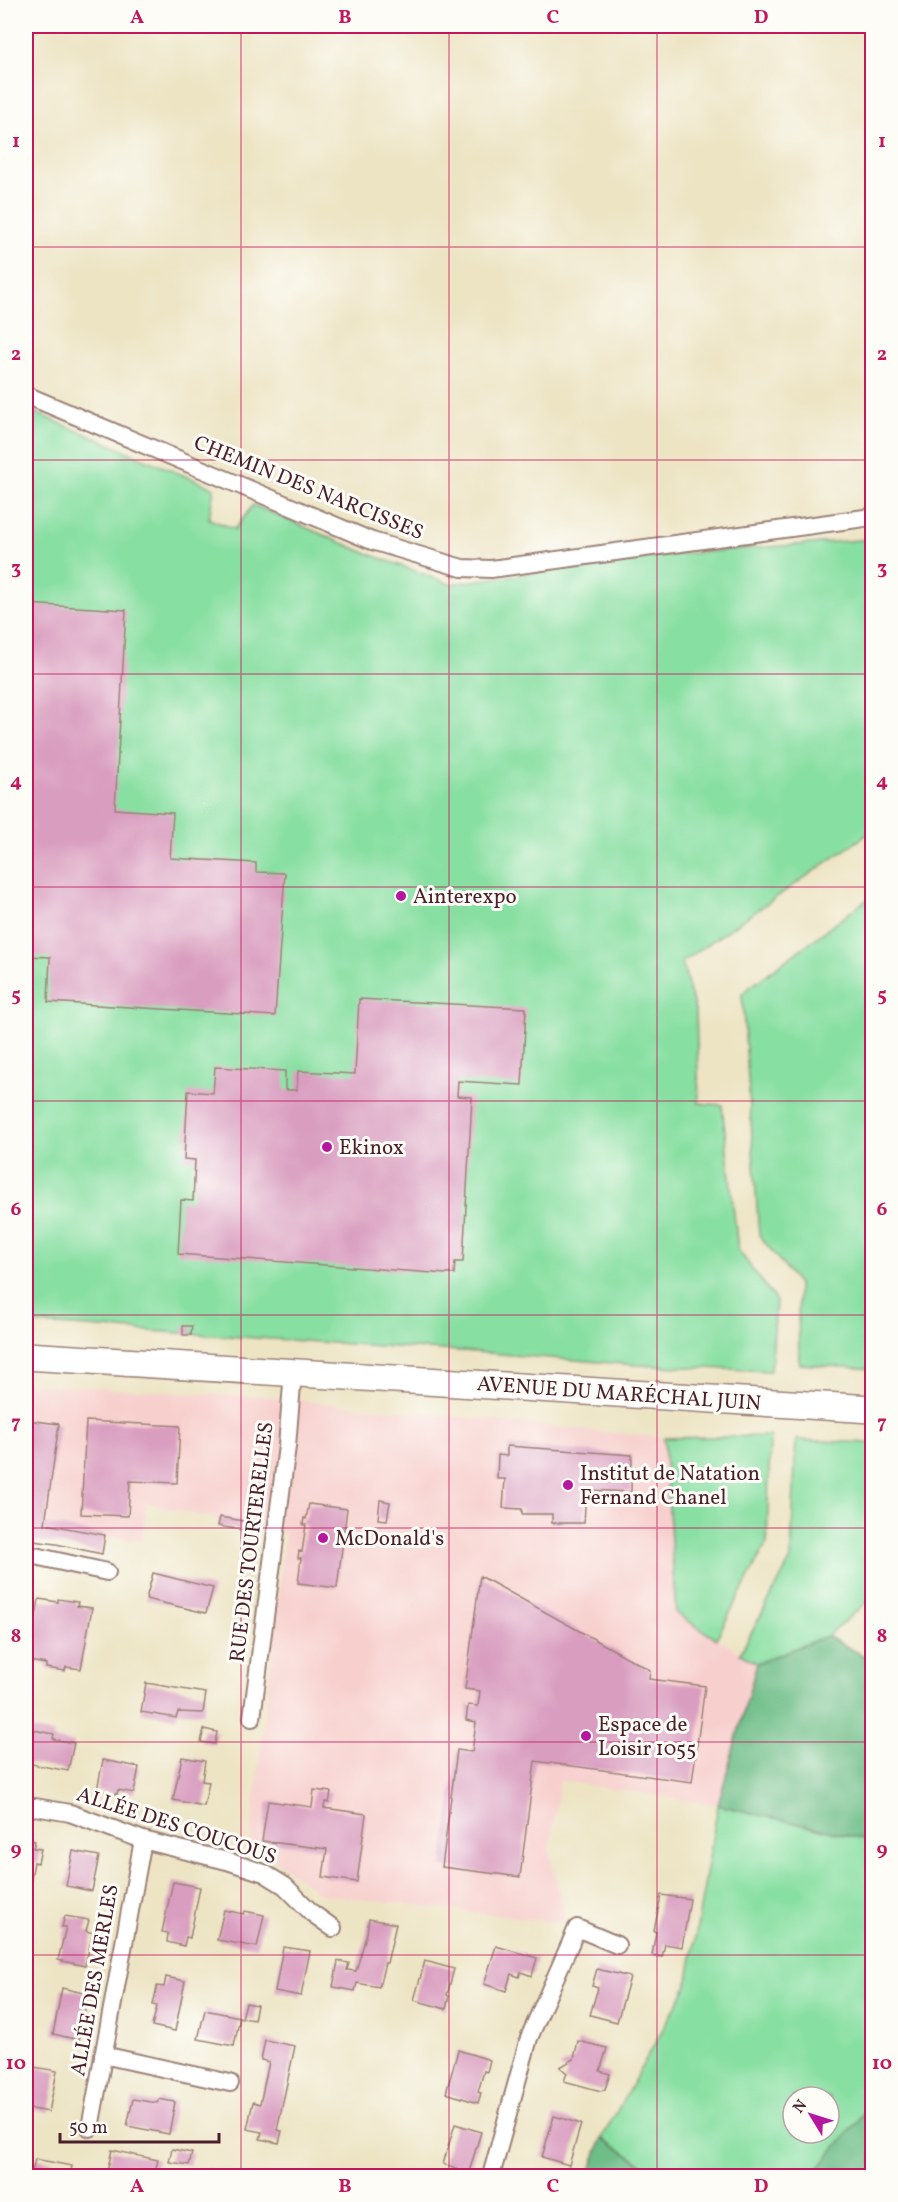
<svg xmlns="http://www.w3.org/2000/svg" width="898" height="2202" font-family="Vollkorn,serif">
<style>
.built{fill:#f7d0ce}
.green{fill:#88dfa2;stroke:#697f66;stroke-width:1.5;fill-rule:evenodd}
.forest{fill:#6ebe88;stroke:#5c6e5a;stroke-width:1.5}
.building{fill:#d99dc0}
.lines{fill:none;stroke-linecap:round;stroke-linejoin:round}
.street-casing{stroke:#9c8278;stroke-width:20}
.primary-casing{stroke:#9c8278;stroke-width:30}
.street{stroke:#fff;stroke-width:16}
.primary{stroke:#fff;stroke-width:27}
.grid{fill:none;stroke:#c2185b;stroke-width:1.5;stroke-opacity:0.55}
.poi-dot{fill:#b5179e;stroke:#fdfcf7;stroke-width:2}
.labels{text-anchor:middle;stroke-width:6;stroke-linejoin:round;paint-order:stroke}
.street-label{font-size:21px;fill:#4a1f2b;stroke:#fdfcf7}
.poi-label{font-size:21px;fill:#4a1f2b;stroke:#fdfcf7;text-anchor:start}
.neatline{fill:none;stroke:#c2185b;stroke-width:2}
.grid-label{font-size:20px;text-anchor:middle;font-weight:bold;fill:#c2185b}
</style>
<rect width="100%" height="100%" fill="#fdfcf7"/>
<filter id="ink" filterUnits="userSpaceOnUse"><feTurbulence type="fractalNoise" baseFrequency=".0167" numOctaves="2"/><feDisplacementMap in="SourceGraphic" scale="12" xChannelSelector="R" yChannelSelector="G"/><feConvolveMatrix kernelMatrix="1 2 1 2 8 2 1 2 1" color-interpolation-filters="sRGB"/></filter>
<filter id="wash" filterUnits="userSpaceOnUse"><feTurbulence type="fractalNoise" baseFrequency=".008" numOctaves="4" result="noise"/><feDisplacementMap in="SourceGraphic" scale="24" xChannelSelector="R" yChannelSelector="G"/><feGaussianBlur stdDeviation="1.35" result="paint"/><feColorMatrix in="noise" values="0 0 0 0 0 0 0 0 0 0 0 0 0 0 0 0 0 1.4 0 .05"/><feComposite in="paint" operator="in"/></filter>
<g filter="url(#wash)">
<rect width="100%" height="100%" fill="#ede4c4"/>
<path class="built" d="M26,1384L266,1397L664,1438L676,1613L757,1663L718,1805L560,1781L549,1850L566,1923L320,1894L250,1841L285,1534L145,1503L143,1541L26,1524Z"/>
<path class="green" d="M26,409L214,488L209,519L235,529L253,505L361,551L450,584L667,555L872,539V831L682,962L696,1014L699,1103L722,1105L738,1250L776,1300L771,1371L637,1365L475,1352L26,1323Z
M872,896V1369L799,1364L798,1284L759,1235L742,993Z
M770,1436L767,1543L716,1639L676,1613L664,1438Z
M796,1440L872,1443V1598L827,1636L757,1663L740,1654L791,1559Z
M718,1805L872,1841V2104L812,2176H660L602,2138L687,1986ZM793,2097H829V2133H793Z"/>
<path class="forest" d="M827,1636L872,1660V1841L718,1805L757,1663Z
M872,2104V2176H812Z
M602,2138L660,2176H589Z"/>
<g id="blocks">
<path class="building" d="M26,604L126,610L115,809L173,813L170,858L256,863V872L285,873L275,1016L48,1002L50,957L26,956Z
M359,999L526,1008L522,1085L458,1081L457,1096L472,1097L463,1262H455L454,1274H447L178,1254L181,1200L193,1201L195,1160L184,1159L188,1091L213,1093L215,1067L285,1071V1090H297L298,1071L355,1074Z
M183,1326H192L191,1335H183Z
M26,1420L59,1424L45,1524L105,1535L102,1554L56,1544L26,1540Z
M86,1421L180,1426L177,1483L130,1481L128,1516L81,1514Z
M507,1446L632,1455L631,1492L586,1490L584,1523H552V1514H522V1509L503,1508L505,1479H497L498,1455L507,1456Z
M380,1500L390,1502L387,1520L378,1519Z
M309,1504L347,1509L337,1588L298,1583L301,1558H298L299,1551L302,1552L306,1525H303L304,1518L306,1519Z
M220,1517L250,1522L249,1531L218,1526Z
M153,1573L213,1588L206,1613L146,1599Z
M480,1576L650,1670L649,1679L705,1686L692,1782L535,1761L520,1877L442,1867L457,1750L472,1752L476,1722L466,1720L468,1705L478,1706L480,1691L465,1689Z
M39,1599L58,1602V1599L78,1602L77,1606L92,1608L81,1669L66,1667L65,1671L46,1668V1664L28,1661Z
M146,1683L206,1693L203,1713L178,1712L176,1718L141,1712Z
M29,1729L54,1734L53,1739L74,1743L68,1771L26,1763V1745Z
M204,1729L217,1732L215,1744L201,1742Z
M182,1757L205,1761L202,1781L209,1782L204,1806L173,1800Z
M103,1760L139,1767L134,1793L118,1790L117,1794L97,1790Z
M314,1790L331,1792L329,1803L325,1802L324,1808L366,1814L357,1882L323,1877L327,1849L262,1841L268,1801L312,1807Z
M26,1839L35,1841L33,1848L41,1849L38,1863L34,1862L27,1901Z
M73,1851L99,1856L92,1891L66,1886Z
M173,1882L200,1887L190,1938L186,1937L184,1946L167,1942L168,1933L162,1932Z
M661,1895L690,1899L682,1947L665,1944L662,1957L652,1955L656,1932L654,1931Z
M224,1910L244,1914L245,1911L264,1915L257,1947L217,1940Z
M65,1916L89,1920L86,1931L93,1933L85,1966L58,1960L66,1927H62Z
M369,1919L396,1924L387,1963H385L379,1987L357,1983L355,1991L333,1987L338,1961L349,1963L347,1970L356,1971L367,1933Z
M496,1946L537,1958L532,1976L521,1972L519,1977L511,1974L506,1991L484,1984Z
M283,1947L310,1951L301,1996L275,1991Z
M425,1961L454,1969L447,1995L449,1996L446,2009L414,2000Z
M597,1969L630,1977L617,2022L590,2015L598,1988L592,1986Z
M166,1977L185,1981L175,2031L152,2026L157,2006L153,2005L157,1986L164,1987Z
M62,1988L88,1994L79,2040L53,2034Z
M246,2003L257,2005L254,2020L242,2018Z
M205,2010L240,2017L234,2046L198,2039Z
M265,2040L295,2046L277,2130L282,2131L279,2143L260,2139L262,2132L247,2129L253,2102L260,2104L269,2062L261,2060Z
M578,2041L607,2048L600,2071L610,2074L605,2089L601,2091L564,2081L567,2073L560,2067L574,2059Z
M458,2050L490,2060L487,2072L484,2071L478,2092L481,2093L478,2103L446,2093Z
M29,2066L57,2071L49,2112L26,2108V2085Z
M133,2099L157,2103L159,2099L175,2102L169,2134L127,2126Z
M554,2116L581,2124L569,2165L542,2157Z
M455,2124L481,2132L469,2172L443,2164Z
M172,2149L192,2153L189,2165L169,2162Z
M112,2150L158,2160L154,2176H106Z
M35,2159L72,2166L70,2176H31Z
M210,2171L233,2175V2176H209Z"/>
</g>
</g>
<g filter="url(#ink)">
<use href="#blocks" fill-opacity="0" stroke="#9c8278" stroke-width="1.5"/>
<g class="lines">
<g class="street-casing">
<path id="street" d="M26,395L372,541L462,568L491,569L872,517
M26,1554L107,1572
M252,1718L287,1446L293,1372
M26,1810L35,1807L70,1813L143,1840L227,1861L264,1873L285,1886L312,1913L333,1928
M103,2055L230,2083
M90,2128L143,1840
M491,2176L529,2038L577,1928L617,1945"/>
</g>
<g class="primary-casing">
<path id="primary" d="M26,1356L872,1409"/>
</g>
<use href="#street" class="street"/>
<use href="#primary" class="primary"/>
</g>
</g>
<path class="grid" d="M241,26V2176M449,26V2176M657,26V2176M26,247H872M26,460H872M26,674H872M26,887H872M26,1101H872M26,1315H872M26,1528H872M26,1742H872M26,1955H872"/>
<g class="poi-dot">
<circle cx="401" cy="896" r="6"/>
<circle cx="327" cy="1147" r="6"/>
<circle cx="568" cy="1485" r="6"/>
<circle cx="323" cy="1538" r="6"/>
<circle cx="586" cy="1736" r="6"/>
</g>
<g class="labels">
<g class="street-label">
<text transform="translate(309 487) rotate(22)" y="7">CHEMIN DES NARCISSES</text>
<text transform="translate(619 1393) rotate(4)" y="7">AVENUE DU MARÉCHAL JUIN</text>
<text transform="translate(251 1542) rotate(-83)" y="7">RUE DES TOURTERELLES</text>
<text transform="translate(177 1825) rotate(18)" y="7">ALLÉE DES COUCOUS</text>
<text transform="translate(94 1980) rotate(-80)" y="7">ALLÉE DES MERLES</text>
</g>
<g class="poi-label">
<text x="413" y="903">Ainterexpo</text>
<text x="339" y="1154">Ekinox</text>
<text x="580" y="1480">Institut de Natation<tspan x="580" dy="24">Fernand Chanel</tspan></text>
<text x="335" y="1545">McDonald's</text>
<text x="598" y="1731">Espace de<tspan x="598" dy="24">Loisir 1055</tspan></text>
</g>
</g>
<rect width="898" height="2202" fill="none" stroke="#fdfcf7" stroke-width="66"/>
<g transform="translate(811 2115) rotate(308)"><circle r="28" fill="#fdfcf7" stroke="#b5a4a5" stroke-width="1.5"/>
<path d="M0-4.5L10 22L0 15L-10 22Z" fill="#b5179e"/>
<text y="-9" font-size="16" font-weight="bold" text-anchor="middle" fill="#4a1f2b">N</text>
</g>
<path d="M60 2133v9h159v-9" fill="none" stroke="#4a1f2b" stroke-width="3"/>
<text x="69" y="2133" font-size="18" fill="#4a1f2b" stroke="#fdfcf7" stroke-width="4.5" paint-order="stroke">50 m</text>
<rect x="33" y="33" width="832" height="2136" class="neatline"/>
<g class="grid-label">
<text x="137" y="23">A</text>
<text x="345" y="23">B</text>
<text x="553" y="23">C</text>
<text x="761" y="23">D</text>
<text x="16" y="147">1</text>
<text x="882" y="147">1</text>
<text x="16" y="360">2</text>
<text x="882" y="360">2</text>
<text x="16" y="574">3</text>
<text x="882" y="574">3</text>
<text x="16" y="787">4</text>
<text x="882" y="787">4</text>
<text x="16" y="1001">5</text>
<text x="882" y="1001">5</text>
<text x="16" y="1215">6</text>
<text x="882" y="1215">6</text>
<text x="16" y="1428">7</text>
<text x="882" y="1428">7</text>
<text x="16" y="1642">8</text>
<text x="882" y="1642">8</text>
<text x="16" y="1855">9</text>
<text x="882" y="1855">9</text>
<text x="16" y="2069">10</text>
<text x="882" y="2069">10</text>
<text x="137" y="2192">A</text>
<text x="345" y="2192">B</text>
<text x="553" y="2192">C</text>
<text x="761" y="2192">D</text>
</g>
</svg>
